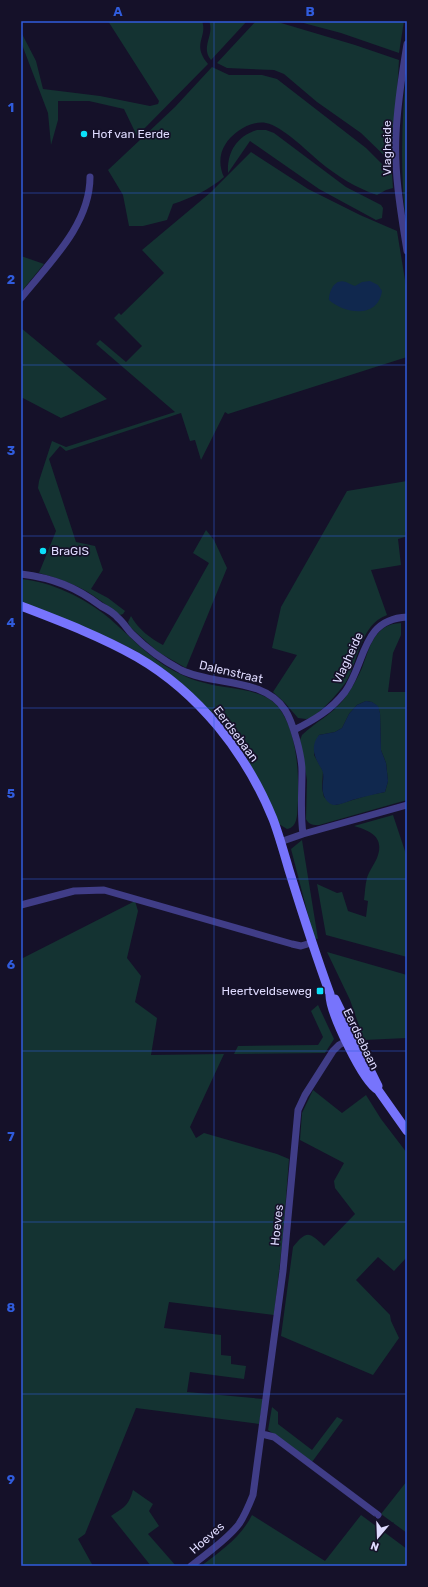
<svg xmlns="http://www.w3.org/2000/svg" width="428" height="1587" font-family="Rubik,sans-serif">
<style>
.green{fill:#143332;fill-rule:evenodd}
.water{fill:#10284e}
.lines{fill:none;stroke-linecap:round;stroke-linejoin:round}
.minor{stroke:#403d87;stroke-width:7}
.secondary{stroke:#7774fc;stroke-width:9}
.grid{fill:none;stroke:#305cdc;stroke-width:1;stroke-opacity:0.55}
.poi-dot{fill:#0be1f9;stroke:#151129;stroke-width:1.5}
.labels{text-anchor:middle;stroke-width:3.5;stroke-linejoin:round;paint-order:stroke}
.poi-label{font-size:12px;fill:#dedafe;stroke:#151129;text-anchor:start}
.street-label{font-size:12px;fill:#dedafe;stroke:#151129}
.neatline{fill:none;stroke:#305cdc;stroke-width:1.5}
.grid-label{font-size:13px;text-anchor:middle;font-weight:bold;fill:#305cdc}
</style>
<rect width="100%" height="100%" fill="#151129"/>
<path class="green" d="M108,21H202C208,37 191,44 208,64L137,136L124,109L89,101H58V120L51,145L48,113L21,42V32L36,61L43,89L100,96L150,106L158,104L159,101Z
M209,21H247L211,60C200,47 215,35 209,21Z
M256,21H271L281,23L355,45L399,60L393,164L361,133L317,102L284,74L274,70L227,68L217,63Z
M296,21H404L399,53L341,33Z
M407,63V214H405C400,164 402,113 407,63Z
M212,67L229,75H262L277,79L366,148L392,174L393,188L386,190L377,195C356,188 337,176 320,162C307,151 282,126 266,123C251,120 232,133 225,145C219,154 219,167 224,177C209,190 191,198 173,204L167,220L143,226H129L123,195L108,170L175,107Z
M257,130H266L274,133L346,187L381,205L383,208L382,218L376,220L319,189L250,141L228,173C227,152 237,136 257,130Z
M251,152L308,189L360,215L397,231L407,292V357L228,414L225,412L201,460L195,440L190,441L181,413L66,451L60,446L49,459L76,542L95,546L103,570L91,589L108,598L125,611L123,614L120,615C111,609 103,602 94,596C78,585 58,578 39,573L56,531L38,488L39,481L52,441L66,447L175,412L96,344L100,340L126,362L142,346L114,318L119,313L121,315L164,273L142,250L210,193Z
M21,256L44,264L21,292Z
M21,328L107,399L61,418L21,397Z
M407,481V531L405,532V537L398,539L401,565L371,570L387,615C360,625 359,660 346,682C337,695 324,708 312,718L306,719L298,718L285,703L273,692L297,655L272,648L281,607L347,491Z
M206,530L214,540L227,568L186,668L158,652L130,627L128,622L131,616C138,629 151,639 163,645L209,563L193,553Z
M21,579C52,582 85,598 109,618C130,636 149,658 174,671C184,676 195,681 205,683C228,690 263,687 279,708C297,732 299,772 298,801C297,811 299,827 287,829L279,824L259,780L240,746L226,728L195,696L167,672L136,651L116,641L21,603Z
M401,623V635L393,653L388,692H407V800L319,825C313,825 309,825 306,819L307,780L300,740L302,735C315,722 332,715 344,699C351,690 357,679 362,668C370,647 374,624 401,623ZM366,701L372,702L377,706L380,713L381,750L386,763L388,781L385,792L369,795L336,805L324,797L322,788L323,771L314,755L319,735L335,732L342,728L349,714L357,705Z
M393,815L407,857V957L326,935L317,884L337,893L342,892L348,911L366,917L368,901L364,900C365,893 365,885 367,878C369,871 374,865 377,858C385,837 371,831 354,826Z
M302,840L318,939L314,938L291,849Z
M135,901L138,911L127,958L141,976L135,1002L157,1018L151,1055L224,1054L190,1127L196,1138L204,1133L277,1154L289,1159L283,1236L274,1315L169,1302L164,1328L221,1335V1355L231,1356V1364L246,1366L244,1379L190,1372L187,1392L263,1399L259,1424L136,1408L85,1534L78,1539L93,1566H21V959Z
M327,952L407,975V1038L364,1040L350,1000Z
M318,1005L334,1039L325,1053L234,1054L238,1046L318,1045L323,1037L311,1011Z
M313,1090L342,1113L366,1095L381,1119L407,1153V1257L394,1271L378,1257L356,1280L390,1315L391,1321L399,1338L373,1375L281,1336L293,1247C307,1230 309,1232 324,1246L355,1214L335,1188L334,1181L344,1163L300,1140L302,1113Z
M272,1407L278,1412V1424L312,1450L337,1417L343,1420L312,1462L268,1430Z
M407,1481V1533L381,1514Z
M133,1490L153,1504L149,1511L159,1526L148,1534L176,1566H151L111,1516C124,1507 128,1507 133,1490Z
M252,1515L325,1561L361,1515L407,1549V1566H201C221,1551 241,1537 252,1515Z"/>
<path class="water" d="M370,281L378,285L382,291C378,319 345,314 329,300C329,292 334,278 346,282C349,283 351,285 355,286L362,282Z
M366,701L372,702L378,706L380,713L381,750L386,763L388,781L385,792C374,794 363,797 352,800C346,802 340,805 334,805C328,804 324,798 323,792C321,785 326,775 321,768C314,757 310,746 319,735L335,732L342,728L349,714L357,705Z"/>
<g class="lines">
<path class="minor" d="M407,44C402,75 397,105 396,135C394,174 401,213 407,251
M21,298C49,263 90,225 90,177
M21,574C53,578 76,587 101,606C107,609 114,613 118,618C124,623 127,629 132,634C146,648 164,661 181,670C213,686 264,677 285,710C293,722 302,756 302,771C302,792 300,813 303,834
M294,730C314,720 331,710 345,692C366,663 361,619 407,617
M280,842L303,834L407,805
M21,905L74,891L104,890L292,944L301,946L311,943
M262,1434L274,1437L378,1515
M191,1566C207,1553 227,1540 239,1524C245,1515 249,1505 253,1495L283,1271L298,1110L305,1095L333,1051L339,1045L350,1039"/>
<path class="secondary" d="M21,606C60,621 100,636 137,657C199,693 246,753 273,819C279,835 284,853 289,870C302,912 315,953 330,994C329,1011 363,1082 378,1090L407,1131
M335,999L378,1086"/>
</g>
<path class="grid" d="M214,21V1566M21,193H407M21,365H407M21,536H407M21,708H407M21,879H407M21,1051H407M21,1222H407M21,1394H407"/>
<g class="poi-dot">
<circle cx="84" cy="134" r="4"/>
<circle cx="43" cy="551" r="4"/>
<rect x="316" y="987" width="8" height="8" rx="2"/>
</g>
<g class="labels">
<g class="poi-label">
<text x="92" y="138">Hof van Eerde</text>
<text x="51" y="555">BraGIS</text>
<text x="312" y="995" text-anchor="end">Heertveldseweg</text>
</g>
<g class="street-label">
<text transform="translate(387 148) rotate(-90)" y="4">Vlagheide</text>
<text transform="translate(348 658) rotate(-65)" y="4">Vlagheide</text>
<text transform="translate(231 672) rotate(13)" y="4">Dalenstraat</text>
<text transform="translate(236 734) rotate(53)" y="4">Eerdsebaan</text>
<text transform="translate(361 1039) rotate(64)" y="4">Eerdsebaan</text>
<text transform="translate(277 1225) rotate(-84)" y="4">Hoeves</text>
<text transform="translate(207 1538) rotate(-41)" y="4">Hoeves</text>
</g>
</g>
<rect width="428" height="1587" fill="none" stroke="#151129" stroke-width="44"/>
<g transform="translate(378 1537) rotate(199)" stroke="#151129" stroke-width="3" paint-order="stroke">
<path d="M0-3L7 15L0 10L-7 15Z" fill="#dedafe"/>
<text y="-6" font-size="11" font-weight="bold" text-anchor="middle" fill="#dedafe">N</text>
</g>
<rect x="22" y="22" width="384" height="1543" class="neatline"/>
<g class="grid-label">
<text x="118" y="16">A</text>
<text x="310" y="16">B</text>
<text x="11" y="112">1</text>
<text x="11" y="284">2</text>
<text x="11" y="455">3</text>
<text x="11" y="627">4</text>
<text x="11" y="798">5</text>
<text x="11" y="969">6</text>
<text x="11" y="1141">7</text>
<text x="11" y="1312">8</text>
<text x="11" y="1484">9</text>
</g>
</svg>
